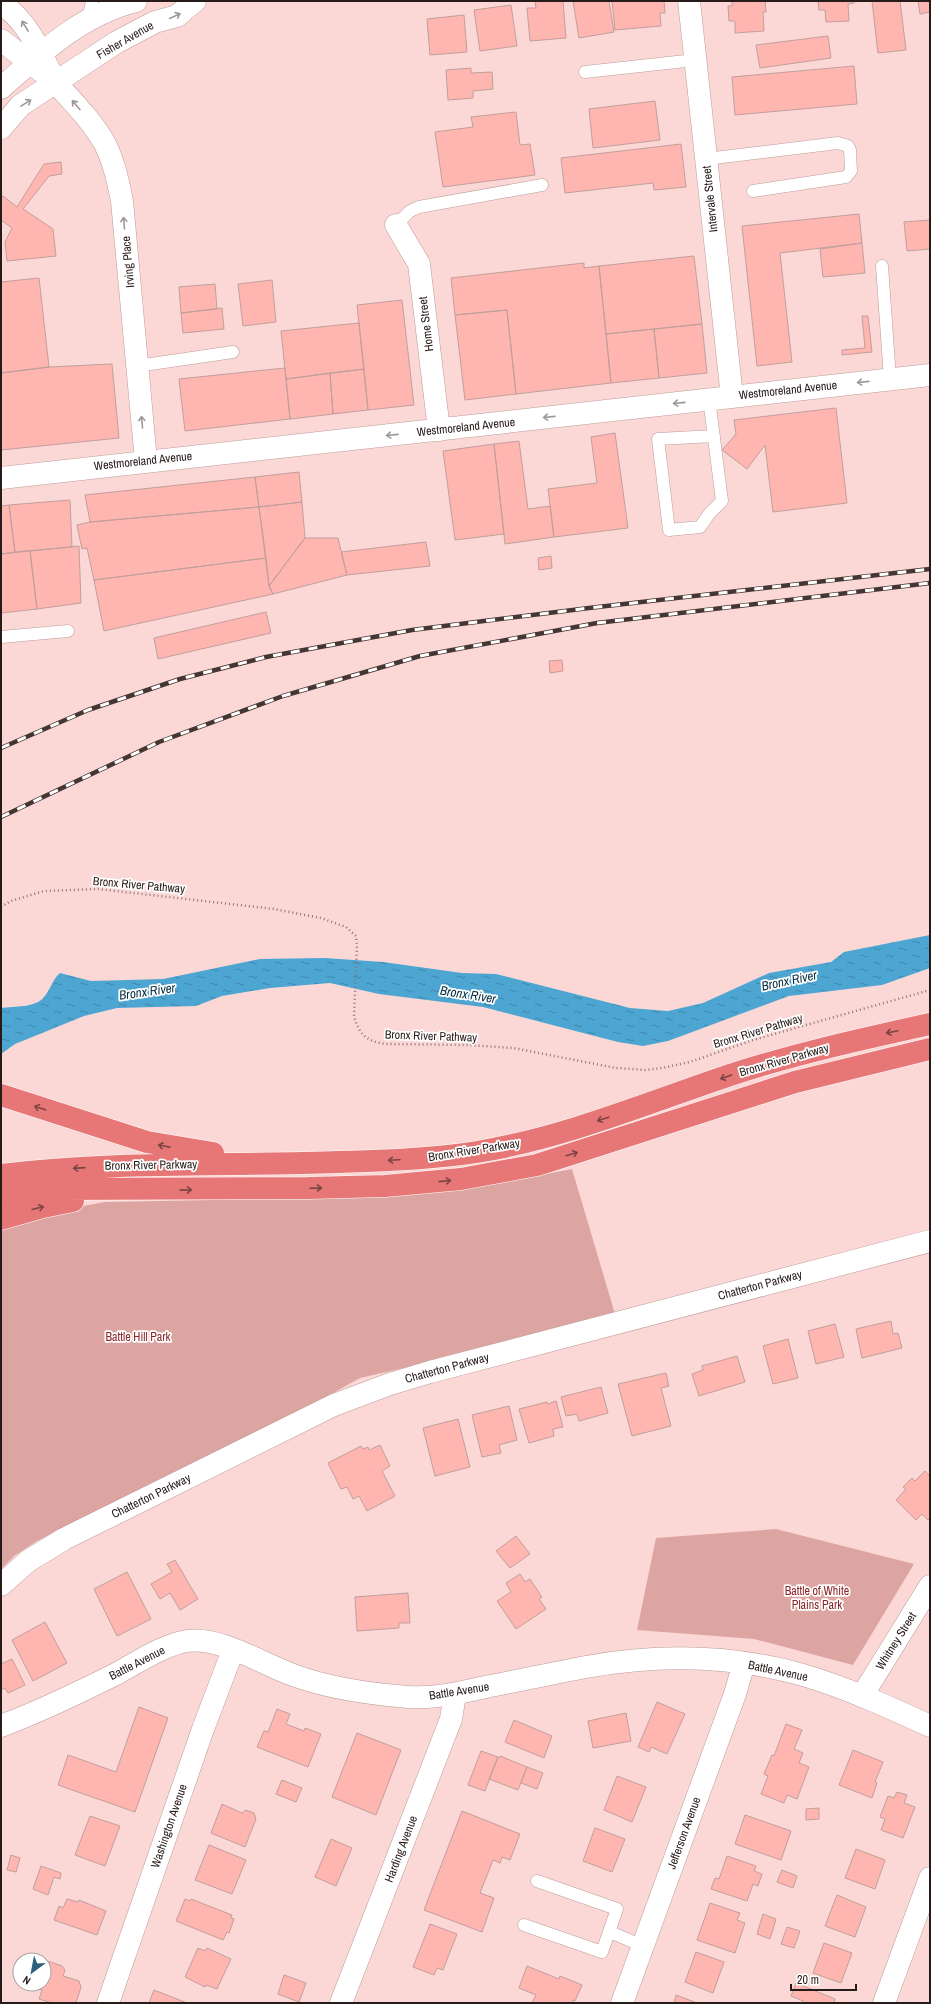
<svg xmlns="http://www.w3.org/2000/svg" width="931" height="2004" font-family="'Archivo Narrow',sans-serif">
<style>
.park{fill:#dda5a1}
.water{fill:url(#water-ripples)}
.building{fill:#ffb6b1;stroke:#c09f9c}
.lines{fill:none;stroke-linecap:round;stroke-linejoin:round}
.service-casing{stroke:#bc9b99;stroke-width:13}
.minor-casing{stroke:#bc9b99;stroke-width:23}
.tertiary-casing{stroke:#bc9b99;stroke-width:23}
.trunk-casing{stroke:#fff;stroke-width:23}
.path{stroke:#8d7674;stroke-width:2.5;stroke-dasharray:1 3;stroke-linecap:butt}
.service{stroke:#fff;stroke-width:12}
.minor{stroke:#fff;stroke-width:22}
.tertiary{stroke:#fff;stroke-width:22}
.trunk{stroke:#e77777;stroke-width:22}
.rail-casing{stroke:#453634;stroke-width:4.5}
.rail{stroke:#fff;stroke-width:3;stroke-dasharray:9;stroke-linecap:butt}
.oneway{stroke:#9e9898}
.oneway2{stroke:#7d4444}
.labels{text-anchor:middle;stroke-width:3.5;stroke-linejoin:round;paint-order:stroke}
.street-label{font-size:12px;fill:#271b1a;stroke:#fff}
.park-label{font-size:12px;fill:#8a2428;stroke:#fff}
.water-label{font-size:13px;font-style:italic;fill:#062f42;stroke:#fff}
</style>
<defs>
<pattern id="water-ripples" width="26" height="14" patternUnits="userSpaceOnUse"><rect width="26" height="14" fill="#4da5d2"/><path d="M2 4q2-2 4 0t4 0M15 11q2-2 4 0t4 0" fill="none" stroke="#4086aa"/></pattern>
</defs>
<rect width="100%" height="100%" fill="#fbd8d6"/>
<path class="park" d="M572,1169L615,1314L439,1360L360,1378L301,1411L37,1541L14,1556L1,1569V1228L50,1212L105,1202L331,1198L446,1191L490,1185Z
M776,1529L914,1564L853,1665L754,1639L637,1630L656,1538Z"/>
<path class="water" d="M930,935V968L882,985L789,996L668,1041L643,1046L618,1042L483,1007L379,994L330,983L270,988L222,996L196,1006L117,1008L84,1016L15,1044L1,1054V1008C14,1006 36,1008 44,997C51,989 52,980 60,973L91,981L163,979L260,959L325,958L383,962L462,973L496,974L630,1008L668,1011L703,1003L769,973L831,962L844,952Z"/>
<path class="building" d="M535,1H563L566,38L530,41L527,8H536Z
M573,1H609L614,32L579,38Z
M612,1H664L665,13H660L661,26L615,30Z
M732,1H765L766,12H763L764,31L735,33V21H729L728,6H732Z
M818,1H854V3L848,4L849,21L826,22L825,10H819Z
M872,1H900L906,50L878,53Z
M918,1H930V12L920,14Z
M511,5L517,46L480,51L474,10Z
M464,15L467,52L430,55L427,19Z
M828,36L831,58L760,68L756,45Z
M854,66L857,104L735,115L732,77Z
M471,68V73L492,72L493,89L473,91V98L448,100L446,70Z
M655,101L660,140L593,148L589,109Z
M516,112L520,145L530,144L535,175L443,187L435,132L473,127L471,117Z
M681,144L686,187L654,190L653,183L565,193L561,158Z
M61,162L62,174L49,176L23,209L53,229L56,256L7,261L5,242L12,228L1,220V199L3,196L17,207L44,164Z
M859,214L862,243L780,253L792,362L757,366L742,226Z
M930,220V249L907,251L904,222Z
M862,243L865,273L823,277L820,249Z
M694,256L702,324L606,334L599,266Z
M584,263V268L599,266L611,383L516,394L507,310L455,315L451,278Z
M39,278L49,367L1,373V282Z
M272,280L276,322L243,326L238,284Z
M215,284L217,309L181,313L179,287Z
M402,300L414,405L368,410L357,305Z
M222,308L224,329L183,333L181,313Z
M507,310L516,394L465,400L455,315Z
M862,316H868L872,352L842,355V350L865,348Z
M359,323L364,369L286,379L281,331Z
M702,324L707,373L659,378L654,329Z
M654,329L659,378L611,383L606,334Z
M112,364L119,438L1,450V373L49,367Z
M285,368L290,419L185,431L179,379Z
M364,369L368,410L333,414L330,373Z
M330,373L333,414L290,419L286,379Z
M836,408L847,503L773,512L765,445L747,469L722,450L736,434L734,420Z
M615,433L628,528L554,537L548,489L597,483L591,437Z
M519,441L528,509L550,506L554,537L505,544L494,444Z
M494,444L504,534L455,540L443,451Z
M299,472L302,502L259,507L255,477Z
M255,477L259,507L90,522L85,495Z
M70,500L72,547L15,552L9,505Z
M302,502L305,538L269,586L259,507Z
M9,505L15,552L1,554V506Z
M259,507L266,558L94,580L87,548L82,549L77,525L90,522Z
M305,538H338L347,575L273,594L269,586Z
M426,542L430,566L347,575L341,552Z
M79,546L81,603L37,609L30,551Z
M30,551L37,609L1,613V554Z
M551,556L552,568L539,570L538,558Z
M266,558L269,586L273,594L104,631L94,580Z
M266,612L271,633L158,659L154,638Z
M562,660L563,671L550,673L549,661Z
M891,1321L893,1334L898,1333L902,1348L862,1358L856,1329Z
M835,1324L844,1357L816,1364L808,1331Z
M788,1339L798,1378L773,1384L763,1346Z
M737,1356L745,1382L699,1396L692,1374L703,1370L702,1366Z
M666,1373L669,1386L661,1388L671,1426L632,1436L618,1384Z
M601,1387L608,1413L579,1421L577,1414L566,1416L561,1397Z
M556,1401L563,1427L553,1429L554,1436L529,1443L519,1409L547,1402L548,1404Z
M509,1406L517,1440L499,1445L501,1453L482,1457L472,1415Z
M458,1419L470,1467L435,1476L423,1428Z
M380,1445L390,1466L382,1471L395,1496L367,1511L359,1496L353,1499L347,1487L341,1489L328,1463L361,1446L363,1449L368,1447L369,1450Z
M925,1471L930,1476V1518L928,1520L922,1514L916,1520L896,1500L906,1489L903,1487L912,1478L915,1481Z
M516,1536L530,1554L510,1568L496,1551Z
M175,1560L198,1599L180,1610L170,1593L160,1599L151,1584L172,1572L167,1564Z
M127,1572L151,1619L117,1636L94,1589Z
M520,1574L525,1582L530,1579L542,1597L539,1599L546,1609L516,1629L497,1601L511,1592L506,1583Z
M408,1593L410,1623H399V1628L357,1631L355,1597Z
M45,1622L67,1663L33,1681L12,1640Z
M12,1659L25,1685L8,1693L5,1688L1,1690V1664Z
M657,1702L685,1714L667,1754L651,1747L649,1752L638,1747Z
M139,1707L168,1718L135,1812L58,1785L68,1755L116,1772Z
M277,1709L290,1714L286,1724L304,1731L305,1728L321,1734L308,1767L257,1747L264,1731L268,1732Z
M626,1713L631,1741L593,1748L588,1721Z
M514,1720L552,1736L544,1758L505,1742Z
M786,1724L802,1730L794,1749L803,1753L799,1763L809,1767L797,1799L787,1795L784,1803L761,1794L768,1776L764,1774L772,1755L774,1756Z
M357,1733L401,1750L376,1815L332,1797Z
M853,1750L883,1762L875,1782L877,1783L872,1798L839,1785Z
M481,1751L498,1757L485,1791L468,1785Z
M500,1756L527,1767L518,1790L489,1779L498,1757L499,1758Z
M527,1767L543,1773L537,1789L521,1783Z
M617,1776L646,1787L632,1822L604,1810Z
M282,1780L302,1788L296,1802L276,1794Z
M897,1792L907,1795L904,1803L915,1807L903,1838L881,1830L885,1819L880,1817L888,1796L894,1798Z
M222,1804L242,1813L246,1810L254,1813L256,1819L245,1847L211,1833Z
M819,1808V1819L806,1820V1809Z
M462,1811L520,1834L510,1860L502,1857L500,1863L493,1860L480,1893L494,1898L482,1932L424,1910Z
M745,1815L791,1831L781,1860L735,1844Z
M90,1816L120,1826L105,1866L75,1855Z
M595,1828L625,1839L612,1872L583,1861Z
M331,1839L352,1848L336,1886L315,1877Z
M209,1845L246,1860L232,1894L195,1880Z
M856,1849L885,1860L875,1889L845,1878Z
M11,1855L20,1858L16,1872L7,1870Z
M727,1856L756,1866L754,1871L762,1874L758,1886L753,1884L747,1901L711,1889L715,1878L719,1879Z
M41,1866L61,1873L60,1879L54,1877L48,1895L33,1889Z
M782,1870L797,1876L793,1888L777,1882Z
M837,1895L866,1907L855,1937L825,1926Z
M67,1899L78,1902L79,1900L106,1911L97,1935L54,1920L59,1906L63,1908Z
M185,1899L190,1901L191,1899L232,1915L231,1918L234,1919L229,1933L227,1932L223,1940L176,1921Z
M710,1903L740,1913L737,1920L745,1923L735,1953L697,1940Z
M763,1914L776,1919L770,1939L757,1934Z
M430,1924L457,1934L443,1970L437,1968L434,1975L413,1967Z
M787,1927L800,1931L794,1948L781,1944Z
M824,1943L852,1953L841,1983L813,1973Z
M198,1948L205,1951L207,1948L231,1959L217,1989L206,1985L205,1987L185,1977Z
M696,1952L724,1962L713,1993L685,1982Z
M33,1956L62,1966L65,1970L63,1976L79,1981L81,1987L76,2003H52L39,1999L42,1990L24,1984H44V1960H32Z
M527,1966L559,1979L560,1976L582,1985L575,2001L573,2000L572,2003H532L536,1995L519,1988Z
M284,1975L306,1983L299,2002L278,1994Z
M796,1983L835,1999L834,2003H802L803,2001L791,1996Z
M154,1990L187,2003H149Z
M676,1995L697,2003H674Z"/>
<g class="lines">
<g class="service-casing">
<path id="service" d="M88,20L92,1
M585,72L695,60
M706,159L838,143L848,146L850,150L851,171L846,177L753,191
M396,225L410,211L419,207L542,185
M882,266L890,379
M137,366L233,352
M709,399L722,501L709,514L700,527L669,530L658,439L714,436
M1,637L68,631
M524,1925L602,1952L617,1909L537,1881
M610,1932L643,1946"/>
</g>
<g class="minor-casing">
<path id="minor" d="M689,1L732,397
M56,83C73,102 93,122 105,144C114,162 118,181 122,201L146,461
M396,225L419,264L439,430
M1,478L930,375
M1,1585L28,1561L64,1539L334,1405L390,1384L430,1372L930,1241
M862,1696L930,1586
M108,2003L203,1729L233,1650
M341,2003L451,1719L455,1694
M622,2003L735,1694L744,1663
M884,2003L930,1878"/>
</g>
<g class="tertiary-casing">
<path id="tertiary" d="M1,4C29,21 41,55 56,83
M1,40L41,71
M1,88C41,53 82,14 136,1
M1,128L21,105L117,42L155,22L177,16L195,1
M1,1726C41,1711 78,1693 116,1674C138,1662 163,1645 187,1641C220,1636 262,1664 293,1675C328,1688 370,1694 408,1697C436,1699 463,1692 490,1686C522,1680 554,1673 586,1667C658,1654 732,1655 803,1675C847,1688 889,1707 930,1726"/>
</g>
<g class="trunk-casing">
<path id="trunk" d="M1,1095L147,1142L213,1153
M1,1175C113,1161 226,1166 339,1162C385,1161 431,1159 477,1152C563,1138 645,1104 727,1076C794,1054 862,1039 930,1024
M1,1196L57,1189L309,1188L385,1186L461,1179L537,1165L795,1082L930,1049
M1,1219L43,1207L73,1201"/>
</g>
<path class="path" d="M1,907L11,901L44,891L98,889L274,909L321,918L346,927L356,936L357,945L354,1016C359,1034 366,1041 385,1044L467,1045L513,1048L616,1068L646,1070L662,1068L690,1062L753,1040L930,990"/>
<use href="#service" class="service"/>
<use href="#minor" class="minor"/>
<use href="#tertiary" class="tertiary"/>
<use href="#trunk" class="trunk"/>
<g class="rail-casing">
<path id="rail" d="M1,748L88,710L180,679L266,657L412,630L589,608L930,569
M1,817L159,742L283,696L420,656L597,623L930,583"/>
</g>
<use href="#rail" class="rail"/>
</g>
<defs><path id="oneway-shaft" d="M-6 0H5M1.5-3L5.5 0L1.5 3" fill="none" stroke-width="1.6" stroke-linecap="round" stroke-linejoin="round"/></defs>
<g class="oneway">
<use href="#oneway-shaft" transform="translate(175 16) rotate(-25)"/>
<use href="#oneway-shaft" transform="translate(25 26) rotate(-122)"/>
<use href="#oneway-shaft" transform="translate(26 103) rotate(-32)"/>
<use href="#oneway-shaft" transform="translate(76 105) rotate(-131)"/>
<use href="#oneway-shaft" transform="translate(124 223) rotate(-95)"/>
<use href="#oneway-shaft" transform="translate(863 382) rotate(174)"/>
<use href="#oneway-shaft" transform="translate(679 403) rotate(174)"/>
<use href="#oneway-shaft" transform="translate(549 417) rotate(174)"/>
<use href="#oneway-shaft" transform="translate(142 422) rotate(-95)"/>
<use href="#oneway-shaft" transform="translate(392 435) rotate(174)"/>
</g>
<g class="oneway2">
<use href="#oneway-shaft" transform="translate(892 1032) rotate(168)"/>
<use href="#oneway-shaft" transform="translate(726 1077) rotate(161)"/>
<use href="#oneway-shaft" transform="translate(40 1108) rotate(-162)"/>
<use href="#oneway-shaft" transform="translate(603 1119) rotate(162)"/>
<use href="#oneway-shaft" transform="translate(164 1146) rotate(-169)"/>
<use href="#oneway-shaft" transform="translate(572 1154) rotate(-17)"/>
<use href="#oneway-shaft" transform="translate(394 1160) rotate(177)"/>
<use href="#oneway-shaft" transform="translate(79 1168) rotate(176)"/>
<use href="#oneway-shaft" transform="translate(445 1181) rotate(-6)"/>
<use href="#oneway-shaft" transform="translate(316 1188) rotate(-2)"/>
<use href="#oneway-shaft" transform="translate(186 1190) rotate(-1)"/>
<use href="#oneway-shaft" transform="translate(38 1208) rotate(-14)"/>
</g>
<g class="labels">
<g class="street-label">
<text transform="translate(125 40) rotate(-30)" y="4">Fisher Avenue</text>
<text transform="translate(710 199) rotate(-96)" y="4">Intervale Street</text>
<text transform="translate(128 262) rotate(-95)" y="4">Irving Place</text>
<text transform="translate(426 324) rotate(-97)" y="4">Home Street</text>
<text transform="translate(788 390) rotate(-6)" y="4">Westmoreland Avenue</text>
<text transform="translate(466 427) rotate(-6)" y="4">Westmoreland Avenue</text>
<text transform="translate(143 461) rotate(-6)" y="4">Westmoreland Avenue</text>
<text transform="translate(139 885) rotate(5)" y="4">Bronx River Pathway</text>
<text transform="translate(758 1031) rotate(-17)" y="4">Bronx River Pathway</text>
<text transform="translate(431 1036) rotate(2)" y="4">Bronx River Pathway</text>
<text transform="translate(784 1060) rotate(-16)" y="4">Bronx River Parkway</text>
<text transform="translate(474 1150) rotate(-9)" y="4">Bronx River Parkway</text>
<text transform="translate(151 1165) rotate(-1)" y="4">Bronx River Parkway</text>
<text transform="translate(760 1285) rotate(-15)" y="4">Chatterton Parkway</text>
<text transform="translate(447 1368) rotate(-15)" y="4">Chatterton Parkway</text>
<text transform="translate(151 1496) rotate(-26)" y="4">Chatterton Parkway</text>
<text transform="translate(896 1641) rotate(-58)" y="4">Whitney Street</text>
<text transform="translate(137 1663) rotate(-27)" y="4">Battle Avenue</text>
<text transform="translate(778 1671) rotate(12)" y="4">Battle Avenue</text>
<text transform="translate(459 1691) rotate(-9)" y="4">Battle Avenue</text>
<text transform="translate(169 1826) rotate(-71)" y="4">Washington Avenue</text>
<text transform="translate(684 1833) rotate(-70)" y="4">Jefferson Avenue</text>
<text transform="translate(401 1849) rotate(-69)" y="4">Harding Avenue</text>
</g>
<g class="park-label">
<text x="138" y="1341">Battle Hill Park</text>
<text x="817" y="1595">Battle of White<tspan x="817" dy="14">Plains Park</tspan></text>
</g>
<g class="water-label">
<text transform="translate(789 980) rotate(-12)" y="5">Bronx River</text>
<text transform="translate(147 991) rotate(-8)" y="5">Bronx River</text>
<text transform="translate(468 994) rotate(9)" y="5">Bronx River</text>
</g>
</g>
<rect width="931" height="2004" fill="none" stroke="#271b1a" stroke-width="4"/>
<g transform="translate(32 1972) rotate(212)"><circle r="19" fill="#ffffff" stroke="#a9a4a3"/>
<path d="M0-3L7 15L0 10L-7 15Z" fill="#2b617c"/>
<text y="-6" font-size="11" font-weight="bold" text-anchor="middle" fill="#271b1a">N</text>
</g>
<path d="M791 1984v6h65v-6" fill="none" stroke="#271b1a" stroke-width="2"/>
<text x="797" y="1984" font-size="12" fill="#271b1a" stroke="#ffffff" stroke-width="3" paint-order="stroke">20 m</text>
</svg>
